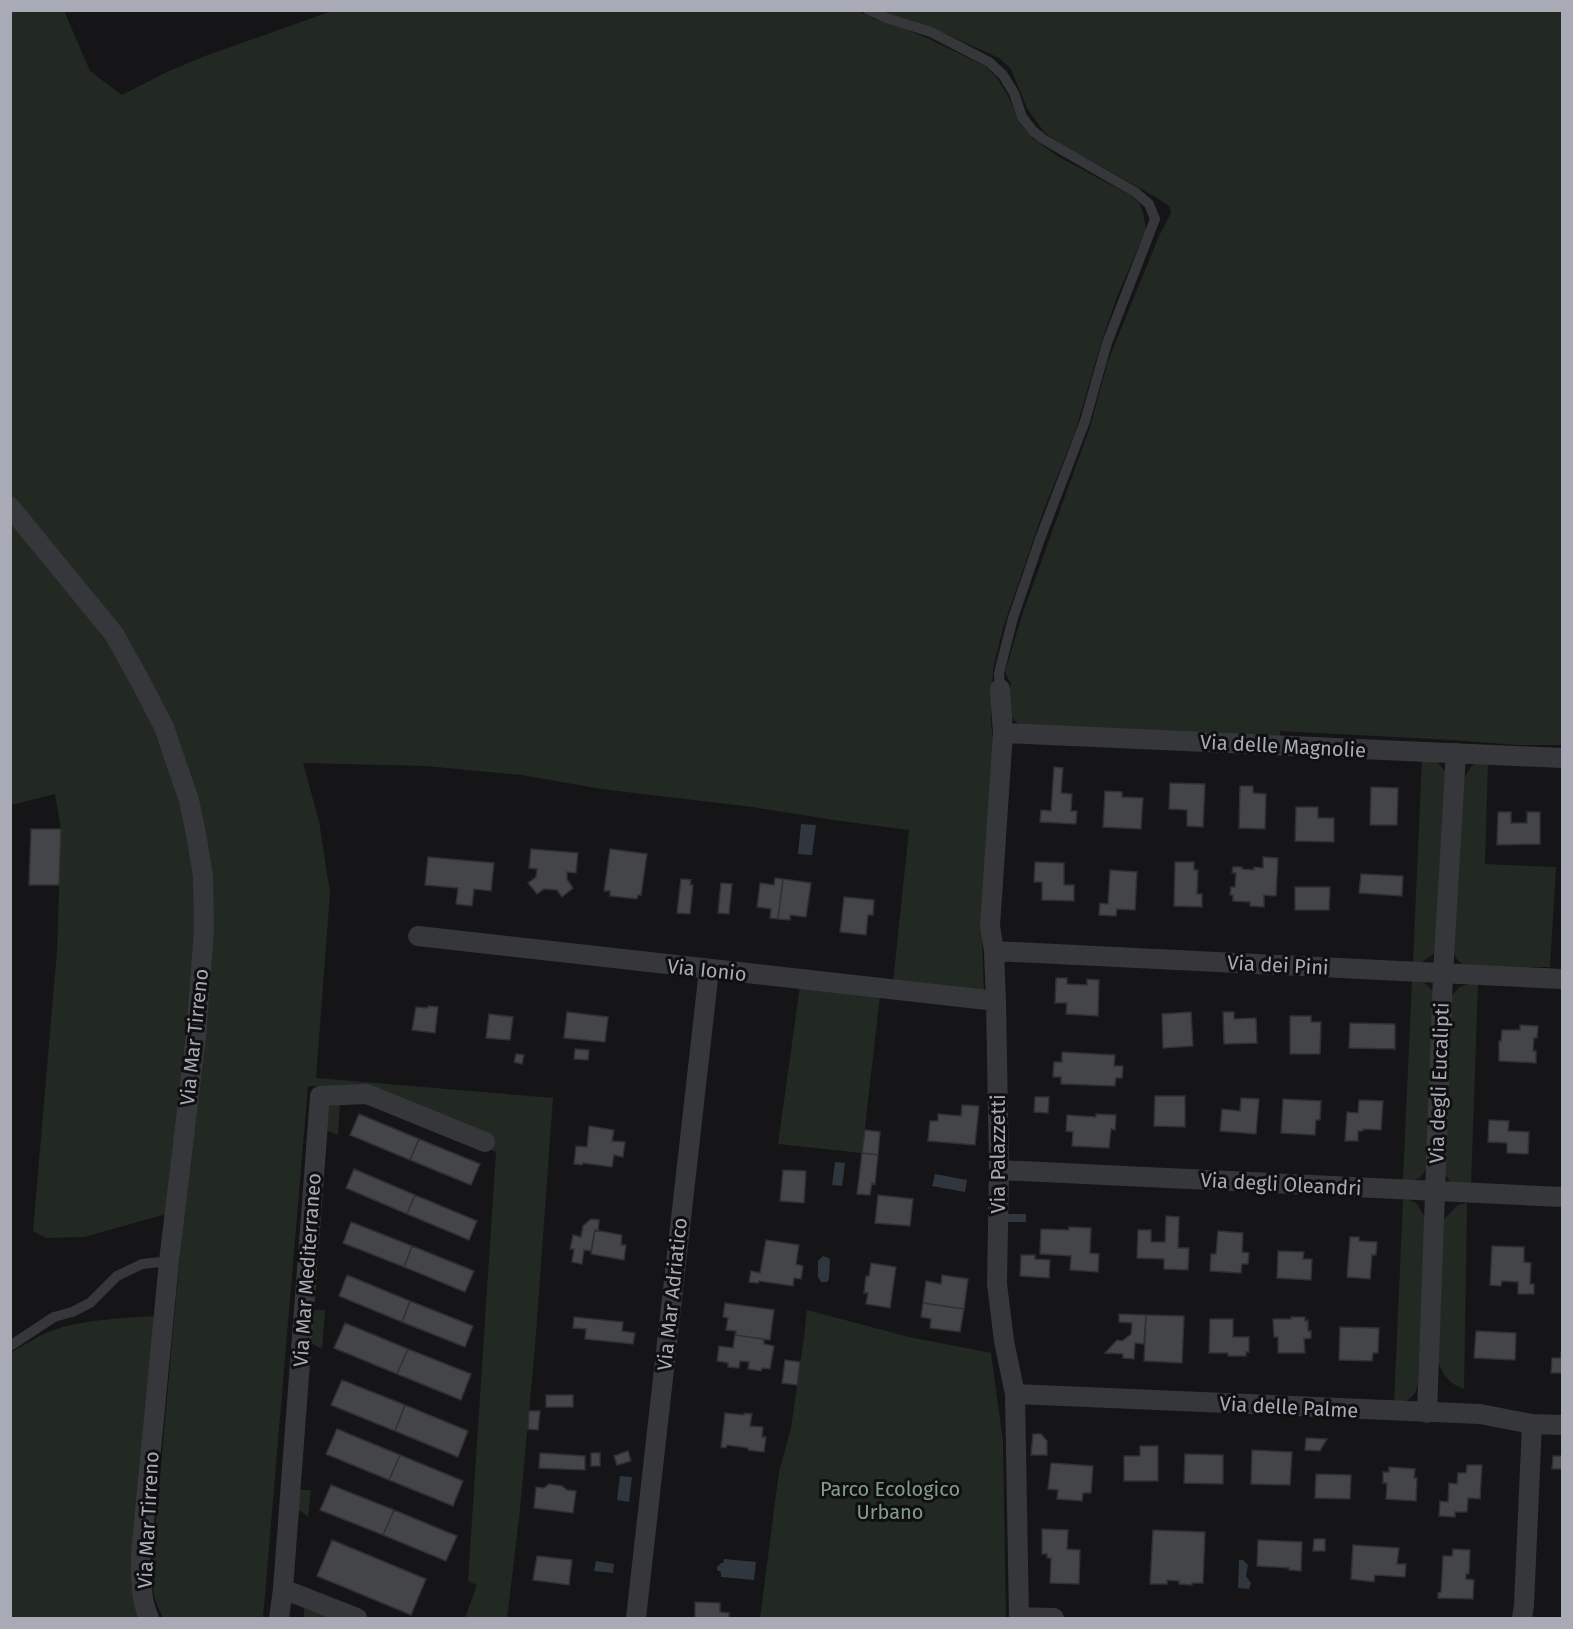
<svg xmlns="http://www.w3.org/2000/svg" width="1573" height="1629" font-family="'Fira Sans',sans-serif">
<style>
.green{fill:#222923}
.water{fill:#2f363e}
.building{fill:#444549;stroke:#302f32;stroke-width:1.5}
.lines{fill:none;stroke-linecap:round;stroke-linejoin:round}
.lane{stroke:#36373b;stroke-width:10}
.street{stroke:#36373b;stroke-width:20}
.labels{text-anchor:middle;stroke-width:6;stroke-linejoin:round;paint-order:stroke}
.street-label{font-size:20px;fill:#a8abb5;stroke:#101012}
.park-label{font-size:20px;fill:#819f86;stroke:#101012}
</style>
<rect width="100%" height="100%" fill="#151517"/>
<path class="green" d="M10,11H64L90,71L122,95L167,72L205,56L332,11H858L874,19L905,29L927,38L985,66L997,78L1007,94L1020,123L1032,138L1059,157L1130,195L1139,203L1143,212L1146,229L1117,297L1102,340L1075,432L1043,512L1003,628L993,669L991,723L995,754L987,870L981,908L984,995L893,982L909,830L833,820L752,807L601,789L522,775L426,766L303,763L319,821L330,893L316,1078L553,1098L535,1347L519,1519L507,1618H465L477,1585L468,1581L496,1152L491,1150L495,1139L371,1088L308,1086L263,1618H163C154,1600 150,1584 152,1564L194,1099L197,803L86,587L11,497Z
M879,11H1562V745H1517L1452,740L1280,731V736L1020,725C1003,712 1006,703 1011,684L1005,672L1021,618L1090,427L1108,361L1159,236L1171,213L1170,207L1159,199L1061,144L1044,132L1027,108L1011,69L999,58L933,28Z
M10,516L107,637L158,735L178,793L194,865L198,918L170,1213L84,1237L46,1238L33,1231L57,951L61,829L55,794L11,805Z
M1422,758L1436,761L1446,772L1435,953L1422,962L1413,963Z
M1478,761H1488L1485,864L1556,867L1550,967H1471C1461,965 1457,961 1453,951L1464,778L1471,767Z
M1416,979L1424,982L1433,991L1428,1163C1423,1178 1419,1181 1403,1181L1412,980Z
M1473,983H1478L1471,1185L1451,1183L1444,1172L1452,995L1460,987Z
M800,986L880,996L862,1153L778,1144Z
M330,1101L340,1102L338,1135L327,1131Z
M1407,1199L1416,1203L1425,1217L1418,1383C1416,1397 1407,1402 1394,1405L1403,1200Z
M1467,1203L1464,1389C1445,1382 1439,1369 1436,1351L1444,1219L1458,1205Z
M313,1310H325L322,1349L311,1343Z
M807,1310L909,1337L991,1353L1003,1442L1006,1618H760L779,1472L791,1428L804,1337Z
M159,1316L142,1618H11L10,1353C23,1346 35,1338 48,1332C81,1319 124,1318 159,1316Z
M299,1490H311L308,1517L298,1509Z
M304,1606L337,1618H304Z"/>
<path class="water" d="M801,824L816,825L812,855L798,854Z
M835,1162L845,1163L842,1186L832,1185Z
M935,1174L967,1180L965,1192L932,1186Z
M1008,1214H1026V1222H1008Z
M823,1256L829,1258L830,1261L829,1279L827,1282H821L818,1277V1261Z
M620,1476L632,1477L629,1502L617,1500Z
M724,1559L756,1562L754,1580L721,1577V1572L717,1570V1567L721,1563H723Z
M1239,1560H1243L1248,1565L1246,1576L1251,1583L1249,1589L1238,1588Z
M596,1561L614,1564L613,1573L594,1571Z"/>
<path class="building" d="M1054,767L1063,768L1061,793L1072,794L1071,811H1077L1076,824L1040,822L1041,810L1051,811Z
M1170,783L1205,784L1203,827L1187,826V810L1169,809Z
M1240,786H1253V793L1266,794L1265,829L1239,828Z
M1371,787L1398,788L1397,825H1370Z
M1105,791L1122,792V797L1143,798L1141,829L1103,827Z
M1296,807H1318V818H1334V842L1295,841Z
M1498,812H1511V823H1527V812H1540V844L1497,845Z
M31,829H61L59,885H29Z
M531,849L578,853L576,873L567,872V879L573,888L562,897L557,890L544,889L537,894L528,883L536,877L537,869L529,868Z
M610,849L647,854L641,895H638L637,899L610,896V891H604Z
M428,857L494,863L491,891L474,889L472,906L456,904L458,888L425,885Z
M1263,857L1278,858L1276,896L1264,895V907L1250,906V902L1233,901V895H1230L1231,887H1235L1236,873H1232L1233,867H1242V869L1254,870V867L1263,868Z
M1035,862L1064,863V885H1074V901L1042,900V882H1034Z
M1175,862H1194V870H1198L1197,894H1202V907L1174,906Z
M1110,870L1137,872L1135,910L1117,909L1116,916L1099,915L1100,903L1108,904Z
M1361,874L1403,876L1402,896L1359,893Z
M775,878L783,879L778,919L770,918L771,909L757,907L760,883L774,885Z
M681,879L691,880L690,885H693L690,914L677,913Z
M783,879L811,883L806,917L790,915V920L778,919Z
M721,883L732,884L729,914L718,913Z
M1295,887H1330L1329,910H1295Z
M844,897L874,900L873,915H868L866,935L840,932Z
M1056,978H1067V984L1087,985V979L1099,980L1098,1016L1066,1014L1067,1003H1055Z
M428,1006L438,1007L435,1033L412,1030L416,1007L428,1008Z
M567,1012L608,1017L605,1042L564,1038Z
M1191,1012L1193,1046L1163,1048L1162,1014Z
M1223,1012H1234V1019L1256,1018L1257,1043L1224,1044Z
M489,1014L513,1017L510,1040L486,1038Z
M1290,1016H1311V1022H1321L1320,1054H1290Z
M1350,1023L1395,1024V1049L1349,1048Z
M1520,1025L1538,1026L1537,1038H1534L1533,1051H1536V1063L1499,1061V1041H1501L1502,1030H1520Z
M575,1049L589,1050L588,1060L574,1059Z
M1062,1052L1115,1055L1114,1066H1123L1122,1078H1116L1115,1086L1061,1084V1077H1053L1054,1062H1062Z
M516,1054L524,1055L522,1064L514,1062Z
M1155,1096H1185V1127L1154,1126Z
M1035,1097H1049L1048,1113L1034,1112Z
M1241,1098L1259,1099L1256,1134L1220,1131L1222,1109L1240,1111Z
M1283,1099L1321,1101L1320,1120H1316L1315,1135L1281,1133Z
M1359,1100L1383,1101L1381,1130L1363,1129V1131H1358V1141H1345L1347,1112L1358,1113Z
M962,1105L979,1106L975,1145L928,1141L930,1121H938V1114L961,1116Z
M359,1114L419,1139L410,1160L350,1135Z
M1096,1114L1116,1115L1115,1130L1111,1129L1109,1148L1072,1146L1073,1132L1066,1131L1067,1115L1096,1117Z
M1489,1120L1509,1121L1508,1131L1529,1132L1528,1154L1507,1153V1143L1488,1142Z
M589,1126L614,1130L612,1141L625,1142L623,1157L614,1155L612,1167L583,1163L582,1165L574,1164L576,1146L587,1147Z
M865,1130L880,1132L878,1155L862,1153Z
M419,1139L480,1164L471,1185L410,1160Z
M862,1153L878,1155L875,1184L872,1183L870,1195L857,1194Z
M354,1169L415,1195L407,1214L346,1188Z
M783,1170L806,1171L804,1203L780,1201Z
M415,1195L477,1221L469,1240L407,1214Z
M878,1195L913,1199L910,1226L875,1223Z
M1166,1216L1179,1217L1178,1248H1189L1188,1270L1164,1269V1259L1137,1258L1138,1230H1151V1242H1165Z
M591,1219L599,1220L598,1231L595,1230L591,1251L584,1250L582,1264L572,1262L574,1249H570L573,1235L581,1237L583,1226Z
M351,1222L412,1246L404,1267L343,1243Z
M1069,1227L1091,1228L1090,1253L1099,1254L1098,1272L1070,1270L1071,1256L1040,1254L1041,1229L1069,1230Z
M595,1230L622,1235L621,1245H626L624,1260L591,1254Z
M1218,1231L1243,1233L1242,1252L1249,1253L1248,1264H1242L1241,1273L1210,1271L1211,1254H1216Z
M1350,1237H1359V1241L1377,1242L1376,1255H1372L1370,1279L1347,1277Z
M766,1240L799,1245L796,1264L803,1266L801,1279L794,1278L793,1286L759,1281L758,1283L749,1282L751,1271L760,1273Z
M412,1246L474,1271L465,1292L404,1267Z
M1492,1246L1524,1247V1262L1531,1263L1530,1284H1534V1294H1518V1282L1502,1281L1501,1286L1490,1285Z
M1278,1251L1304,1252L1303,1259H1312L1311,1280L1277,1278Z
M1021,1255H1035V1259L1050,1260L1049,1278L1020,1276Z
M871,1263L896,1267L890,1308L866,1304L868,1293H864L866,1276H869Z
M347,1275L410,1301L402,1322L339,1296Z
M942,1275L968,1279L964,1309L923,1303L926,1281L941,1284Z
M410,1301L473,1326L465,1347L402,1322Z
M725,1303L774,1310L770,1340L735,1335L736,1331L726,1330L728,1318L723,1317Z
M923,1303L964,1309L960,1332L930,1328L931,1319L921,1317Z
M1119,1314L1146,1315L1144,1344L1135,1343L1134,1359L1123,1358V1354L1105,1353L1117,1340L1122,1341L1131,1334L1132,1323L1119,1322Z
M1146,1315L1184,1316L1182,1363L1144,1361Z
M574,1317L623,1322L622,1331L635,1333L633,1344L585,1339L586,1329L573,1328Z
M1291,1317H1305V1321L1308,1320V1331H1311V1338L1304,1339L1305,1353H1278V1337H1274L1273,1319H1291Z
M1210,1319H1233V1337H1249V1352H1246V1356H1228V1353H1209Z
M345,1323L408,1349L397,1374L334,1348Z
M1340,1327L1379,1328L1378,1353H1373L1372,1361L1339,1360Z
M1476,1331L1516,1333L1515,1360L1474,1358Z
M735,1335L764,1339V1344L774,1346L770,1369L762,1368L761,1371L748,1369L749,1362L740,1361L739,1368L728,1367V1363L717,1361L719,1346L733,1348Z
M408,1349L471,1374L461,1400L397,1374Z
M1561,1352H1562V1373H1551L1552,1358H1561Z
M785,1360L800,1362L797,1385L782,1383Z
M342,1380L405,1405L395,1431L331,1405Z
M546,1395H573V1407H546Z
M405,1405L468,1431L458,1457L395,1431Z
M529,1411H540L538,1430L528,1429Z
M725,1413L744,1415V1413L752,1414L750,1426L763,1427L762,1437H766L764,1452L748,1450V1448L727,1445L726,1448L721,1447Z
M337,1429L400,1455L389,1480L326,1454Z
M1033,1434H1041L1047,1441V1455H1031Z
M1306,1438L1327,1439L1320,1451L1305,1450Z
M1140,1446H1158V1481H1124V1456H1140Z
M1252,1450L1292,1452L1290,1485L1251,1484Z
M628,1451L631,1461L617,1465L614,1456Z
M540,1453L585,1456V1470L539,1468Z
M591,1453H600V1466H591Z
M1185,1454L1223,1455V1484L1184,1483Z
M400,1455L463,1481L453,1506L389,1480Z
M1553,1456H1562V1469H1552Z
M1051,1463L1093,1466L1091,1493H1083L1082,1501L1057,1499L1058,1490L1048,1489Z
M1467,1465H1482L1480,1499L1468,1498L1467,1512H1455V1517L1439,1516L1440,1501L1448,1502L1449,1483L1457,1484L1458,1473H1466Z
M1389,1467L1415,1469L1414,1478H1417L1416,1501L1386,1499L1387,1483H1383V1472H1389Z
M1316,1474L1351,1475L1350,1499L1315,1498Z
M549,1484L562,1486L567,1490L576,1491L573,1513L534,1508L536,1487L544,1488Z
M331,1485L394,1510L383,1535L320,1510Z
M394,1510L457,1536L446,1561L383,1535Z
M1042,1529L1068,1530L1067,1549L1080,1550L1079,1584L1050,1583L1051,1558H1047V1554H1042Z
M1153,1530L1205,1532L1203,1583H1192V1585L1179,1584V1581L1167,1580V1584H1150Z
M1314,1539H1325V1551H1313Z
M332,1540L426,1579L411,1615L317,1576Z
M1258,1540L1302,1542L1301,1571L1289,1570V1568L1257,1566Z
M1353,1545L1399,1548L1397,1564H1406L1405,1577L1375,1575L1374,1582L1351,1579Z
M1453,1549L1470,1550L1469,1574H1466V1579L1474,1580L1473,1599L1438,1598V1593L1441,1592L1443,1556H1452Z
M537,1556L572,1560L569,1585L533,1580Z
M695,1602L720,1603V1612L729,1613V1618H695Z"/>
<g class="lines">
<path class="lane" d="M868,10L886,18L931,32L989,62L1003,75L1014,93L1022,117L1033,131L1043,139L1135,192L1149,204L1155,219L1107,343L1085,421L1040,539L1013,618L999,673L1000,689
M10,1346L54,1317L72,1312L90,1303L117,1276L142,1264L169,1261"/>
<path class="street" d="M10,507L114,634L139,679L164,727L182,780L189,800L197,839L203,876L204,930L196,1036L169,1261L141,1554C141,1576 140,1598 149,1618
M1000,689L1003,733L990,926L994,951L996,1001L999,1170L997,1284L1004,1341L1015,1394L1019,1618
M1003,733L1562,758
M418,936L996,1001
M994,951L1562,979
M999,1170L1562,1197
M1015,1394L1480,1414L1532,1424L1562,1425
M1427,1413L1443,974L1456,753
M283,1589L357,1618
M1019,1617L1054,1618
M279,1618L283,1589L320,1096L367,1094L485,1142
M636,1618L709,970
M1522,1618L1524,1605L1532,1424"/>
</g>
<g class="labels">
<g class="street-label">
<text transform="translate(1283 746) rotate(3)" y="7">Via delle Magnolie</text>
<text transform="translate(1278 965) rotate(3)" y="7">Via dei Pini</text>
<text transform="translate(707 970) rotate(6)" y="7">Via Ionio</text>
<text transform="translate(194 1037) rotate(-84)" y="7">Via Mar Tirreno</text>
<text transform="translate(1439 1083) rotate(-88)" y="7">Via degli Eucalipti</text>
<text transform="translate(998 1154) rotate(-90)" y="7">Via Palazzetti</text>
<text transform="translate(1281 1184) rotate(3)" y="7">Via degli Oleandri</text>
<text transform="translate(307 1270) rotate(-86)" y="7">Via Mar Mediterraneo</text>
<text transform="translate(672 1294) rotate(-84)" y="7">Via Mar Adriatico</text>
<text transform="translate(1289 1407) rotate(3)" y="7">Via delle Palme</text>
<text transform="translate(148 1520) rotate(-87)" y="7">Via Mar Tirreno</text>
</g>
<g class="park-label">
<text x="890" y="1496">Parco Ecologico<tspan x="890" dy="23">Urbano</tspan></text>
</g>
</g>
<rect width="1573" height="1629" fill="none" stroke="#a8abb5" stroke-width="24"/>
</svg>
